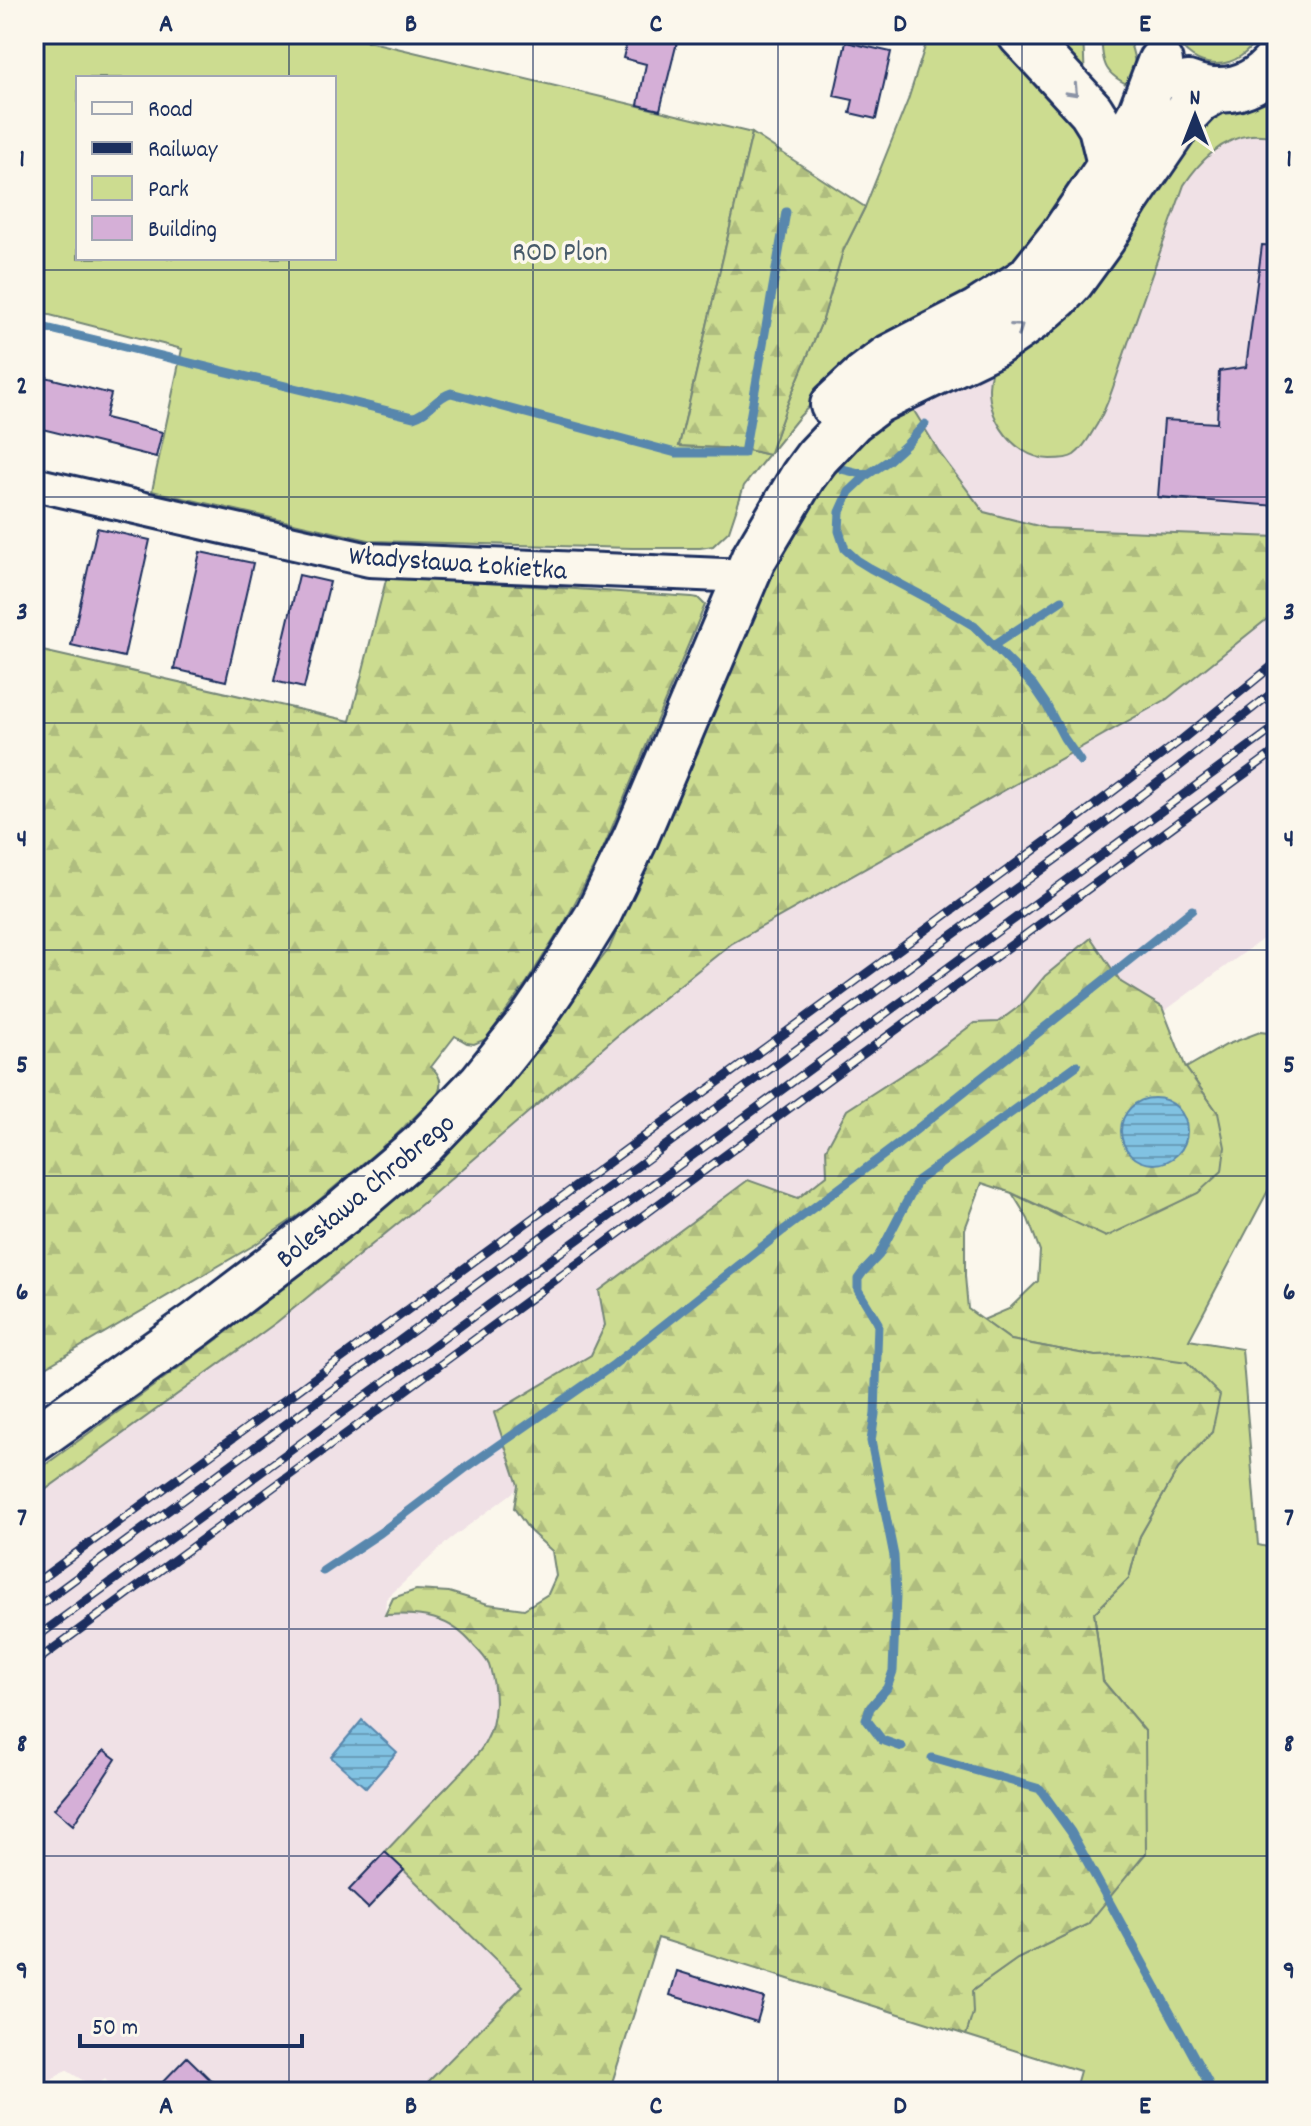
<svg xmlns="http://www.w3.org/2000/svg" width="1311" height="2126" font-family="Dekko,sans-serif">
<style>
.built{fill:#f0e1e6}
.green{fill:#ccdc90;stroke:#748677;stroke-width:2;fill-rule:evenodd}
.forest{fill:url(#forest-firs);stroke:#748677;stroke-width:2}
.water{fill:url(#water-rules);stroke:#5887ad;stroke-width:2}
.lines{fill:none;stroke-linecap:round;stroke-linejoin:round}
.stream{stroke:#5887ad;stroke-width:9}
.building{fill:#d5afd7;stroke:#1b2f5e;stroke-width:2}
.street-casing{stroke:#1b2f5e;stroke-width:38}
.secondary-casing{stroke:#1b2f5e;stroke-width:50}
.street{stroke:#fbf7ec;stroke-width:32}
.secondary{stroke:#fbf7ec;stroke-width:44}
.rail-casing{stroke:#1b2f5e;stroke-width:9}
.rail{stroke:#fbf7ec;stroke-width:6;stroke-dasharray:18;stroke-linecap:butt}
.oneway{stroke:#8b93a5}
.grid{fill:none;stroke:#1b2f5e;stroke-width:2;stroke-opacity:0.55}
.labels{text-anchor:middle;stroke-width:7;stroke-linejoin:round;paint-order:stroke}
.park-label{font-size:28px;fill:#475a6a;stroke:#fbf7ec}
.street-label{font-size:28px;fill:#1b2f5e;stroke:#fbf7ec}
.neatline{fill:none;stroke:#1b2f5e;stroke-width:3}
.grid-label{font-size:26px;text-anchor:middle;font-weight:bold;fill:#1b2f5e}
</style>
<defs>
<pattern id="forest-firs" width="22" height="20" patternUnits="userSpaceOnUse" patternTransform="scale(2)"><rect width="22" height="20" fill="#ccdc90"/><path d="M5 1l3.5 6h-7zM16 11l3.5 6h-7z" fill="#afbd7f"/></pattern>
<pattern id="water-rules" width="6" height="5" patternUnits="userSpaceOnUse" patternTransform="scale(2)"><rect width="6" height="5" fill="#81c2e2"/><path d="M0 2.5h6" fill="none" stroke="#699eba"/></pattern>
</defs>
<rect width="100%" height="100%" fill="#fbf7ec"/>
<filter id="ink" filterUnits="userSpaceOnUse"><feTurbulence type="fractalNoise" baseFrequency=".0125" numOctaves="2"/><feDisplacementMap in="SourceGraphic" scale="16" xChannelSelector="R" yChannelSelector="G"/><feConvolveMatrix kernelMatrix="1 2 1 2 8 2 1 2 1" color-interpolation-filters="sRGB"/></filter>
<g filter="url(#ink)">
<path class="built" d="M1260,103H1277V537L1046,528L983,512L941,455L908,401L1183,147Z
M1277,611V925L1275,930L847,1244L449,1540L386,1599L385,1615L412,1613L431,1616L452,1627L467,1637L488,1663L495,1692L493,1720L486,1741L473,1760L385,1852L523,1986L418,2092H118L105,2079L94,2087L66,2070L34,2092V1498L277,1322L423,1203L626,1028L731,944L1166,699Z"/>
<path class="green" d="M34,34H338L752,133L679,446L744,449L769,455L786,407L823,319L843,251L865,207L908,100L929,34H995C1019,59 1079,115 1085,146C1087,154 1084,163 1081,171L1023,258L843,371L799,417L761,464L744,486L729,531L713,546L700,548H632L373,541L152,491L182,349L34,311ZM78,78H334V258H78Z
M1041,34H1083L1085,82Z
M1101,34H1125L1127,36C1135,54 1137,69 1134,88C1104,73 1103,68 1101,34Z
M1174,34H1259C1241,73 1192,75 1174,34Z
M1260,103H1277V136C1269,136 1259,134 1251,135C1222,138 1199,162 1184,185C1165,239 1145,292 1127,346C1118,371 1108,409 1093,431C1089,438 1081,450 1074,455C1068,459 1058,459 1050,459C1010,458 979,408 992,370L1183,147L1217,112Z
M1260,1032L1277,1034V1141L1270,1187L1189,1340L1242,1349L1258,1545L1277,1549V2092H1074L1080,2071L966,2035L972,2013V1991L1017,1959L1088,1924L1145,1731L1103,1681L1094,1613L1129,1578L1140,1536L1178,1469L1212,1432L1139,1355L1095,1356L1011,1340L983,1320L1009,1309L1038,1281L1040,1251L1028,1219L1012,1193L1061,1217L1218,1113L1186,1068L1226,1045Z"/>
<path class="forest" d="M752,133L865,207L843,251L823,319L786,407L769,455L744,449L679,446Z
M908,401L941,455L984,512L1046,528L1277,537V611L1167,699L731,944L626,1028L423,1203L277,1322L34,1498V1473L218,1339L373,1213L537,1042L609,949L689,766L766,576L826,463Z
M387,576L692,597L698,598L705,605L603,849L565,922L527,982L486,1039L474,1044L467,1043L455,1036L431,1067C440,1074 443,1083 438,1094L392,1139L312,1206L256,1244L34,1374V649L350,721Z
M1091,938L1121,982L1162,1007L1186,1068L1218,1113L1225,1147L1222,1171L1198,1193L1106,1237L1012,1193L982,1183L965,1229V1276L968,1309L1011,1340L1095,1356L1139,1355L1187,1362L1220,1395L1212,1432L1178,1469L1140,1536L1129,1578L1094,1613L1103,1681L1145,1731L1146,1853L1088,1924L1017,1959L972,1991L973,2013L966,2035L658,1938L609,2092H418L523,1986L385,1852C406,1830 427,1807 449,1785C461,1772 476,1759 485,1743C498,1720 497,1689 489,1665C486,1658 479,1651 474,1646C450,1616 421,1613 385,1615L393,1598L416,1590L449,1592L488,1604L524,1609L548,1594L556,1576L552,1551L530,1531L514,1508L518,1485L494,1413L591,1355L605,1325L599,1291L748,1180L798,1198L827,1175L826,1149L847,1110L929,1057L974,1023L998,1022L1021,1005L1045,976Z"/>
<path class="water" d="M1121 1131a33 33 0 1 1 66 0a33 33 0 1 1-66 0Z
M362,1720L397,1752L366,1788L331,1757Z"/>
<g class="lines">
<path class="stream" d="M34,325L413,417C428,414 436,397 451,393L676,453H744L786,212
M925,424L908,443L888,461L867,475L849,492L840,512L839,531L845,549L857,560L870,568L932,601L974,626L1033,685L1046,704L1064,738L1080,761
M842,469L867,475
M994,645L1062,600
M323,1571L380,1533L467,1467L612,1366L781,1232L897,1145L1192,910
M902,1747L882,1740L866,1719L870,1708L887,1688L893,1671L896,1595L894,1556L871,1441L875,1414L878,1323L858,1290V1279L863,1272L879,1255L918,1180L1077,1065
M932,1758L1040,1789L1071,1832L1208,2082L1211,2092"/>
</g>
<path class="building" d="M629,34H679L660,110L638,105L646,64L623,58Z
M846,42L891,52L876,119L850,113L853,100L834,96Z
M1262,245L1277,246V506L1158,497L1164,420L1217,423L1219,371L1246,367Z
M34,374L111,394L105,418L162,432L156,457L34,427Z
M97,528L150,540L124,657L71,645Z
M200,552L253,563L226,681L174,669Z
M299,575L330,582L304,688L274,681Z
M104,1750L116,1759L73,1825L54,1809Z
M385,1852L404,1870L368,1908L349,1890Z
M677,1971L764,1998L757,2022L670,1995Z
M187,2057L223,2092H153Z"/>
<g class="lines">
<g class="street-casing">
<path id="street" d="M34,484L369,560L746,576"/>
</g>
<g class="secondary-casing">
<path id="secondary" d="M1020,34L1091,111L1101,127L1110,164
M1188,84C1222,97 1254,89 1277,60
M833,405L863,377L888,358L977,312L1028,279L1063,235L1119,152L1141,112L1160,62
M34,1440L197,1324L345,1211L421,1146L481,1083L532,1019L555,985L598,915L635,839L753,560L803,476L817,457L852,420L877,401L995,344L1034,317L1057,297L1071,282L1103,238L1126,200L1182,118L1199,100L1215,91"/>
</g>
<use href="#street" class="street"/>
<use href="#secondary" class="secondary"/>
<g class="rail-casing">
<path id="rail" d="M34,1584L1059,832L1180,741L1277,662
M34,1609L1082,840L1176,769L1277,689
M34,1639L1277,726
M34,1663L1277,750"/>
</g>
<use href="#rail" class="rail"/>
</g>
<defs><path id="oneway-chevron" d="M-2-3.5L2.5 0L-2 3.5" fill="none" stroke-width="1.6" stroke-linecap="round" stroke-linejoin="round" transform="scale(2)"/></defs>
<g class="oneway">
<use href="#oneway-chevron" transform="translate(1073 91) rotate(47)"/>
<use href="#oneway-chevron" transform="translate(1018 328) rotate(-35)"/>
</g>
</g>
<path class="grid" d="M289,34V78M533,34V2092M778,34V2092M1022,34V2092M289,258V2092M34,270H1277M34,497H1277M34,723H1277M34,950H1277M34,1176H1277M34,1403H1277M34,1629H1277M34,1856H1277"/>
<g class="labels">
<g class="park-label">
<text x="560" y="260">ROD Plon</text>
</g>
<g class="street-label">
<text transform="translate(458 561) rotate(4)" y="10">Władysława Łokietka</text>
<text transform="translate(364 1189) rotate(-40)" y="10">Bolesława Chrobrego</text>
</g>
</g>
<rect width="1311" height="2126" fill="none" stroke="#fbf7ec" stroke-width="88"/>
<rect x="76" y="76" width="260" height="184" fill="#fbf7ec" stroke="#a1a7b3" stroke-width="2"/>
<rect x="92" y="102" width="40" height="12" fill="#fbf7ec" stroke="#a1a7b3" stroke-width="2"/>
<text x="148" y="116" font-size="24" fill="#1b2f5e">Road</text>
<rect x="92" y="142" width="40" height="12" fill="#1b2f5e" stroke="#a1a7b3" stroke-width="2"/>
<text x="148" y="156" font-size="24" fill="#1b2f5e">Railway</text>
<rect x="92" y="176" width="40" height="24" fill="#ccdc90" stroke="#a1a7b3" stroke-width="2"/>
<text x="148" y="196" font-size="24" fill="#1b2f5e">Park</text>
<rect x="92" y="216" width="40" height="24" fill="#d5afd7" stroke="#a1a7b3" stroke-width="2"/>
<text x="148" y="236" font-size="24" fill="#1b2f5e">Building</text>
<g transform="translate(1195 116)" stroke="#fbf7ec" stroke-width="6" paint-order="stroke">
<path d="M0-6L14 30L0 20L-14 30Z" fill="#1b2f5e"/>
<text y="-12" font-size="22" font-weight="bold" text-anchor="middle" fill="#1b2f5e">N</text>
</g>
<path d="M80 2034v12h222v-12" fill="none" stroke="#1b2f5e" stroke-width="4"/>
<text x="92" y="2034" font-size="24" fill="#1b2f5e" stroke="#fbf7ec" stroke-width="6" paint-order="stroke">50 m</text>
<rect x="44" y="44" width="1223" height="2038" class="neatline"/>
<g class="grid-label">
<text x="166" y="31">A</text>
<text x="411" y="31">B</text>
<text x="656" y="31">C</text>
<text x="900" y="31">D</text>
<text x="1145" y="31">E</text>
<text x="22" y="166">1</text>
<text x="1289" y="166">1</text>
<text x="22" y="393">2</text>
<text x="1289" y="393">2</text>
<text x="22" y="619">3</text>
<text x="1289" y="619">3</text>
<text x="22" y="846">4</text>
<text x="1289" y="846">4</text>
<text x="22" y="1072">5</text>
<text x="1289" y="1072">5</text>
<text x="22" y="1299">6</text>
<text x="1289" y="1299">6</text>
<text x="22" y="1525">7</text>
<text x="1289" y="1525">7</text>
<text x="22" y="1751">8</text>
<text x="1289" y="1751">8</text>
<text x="22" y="1978">9</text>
<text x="1289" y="1978">9</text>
<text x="166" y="2113">A</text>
<text x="411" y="2113">B</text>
<text x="656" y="2113">C</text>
<text x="900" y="2113">D</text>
<text x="1145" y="2113">E</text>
</g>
</svg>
